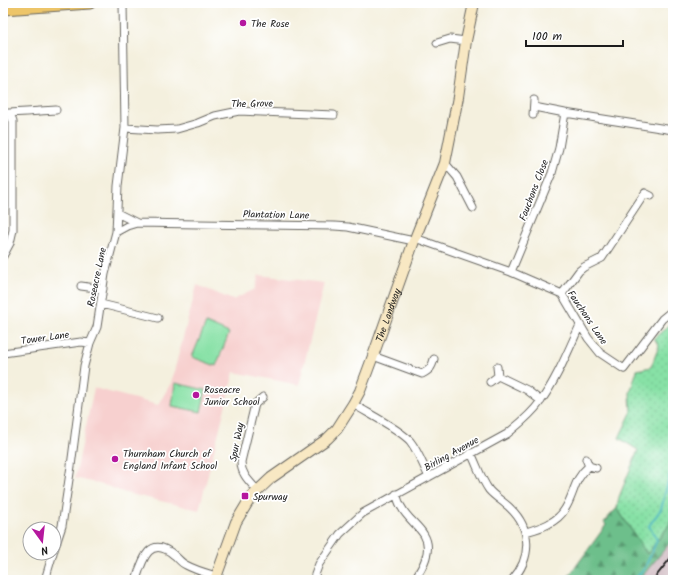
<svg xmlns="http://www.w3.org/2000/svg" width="676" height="583" font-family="Kalam,sans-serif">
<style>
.built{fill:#f7d0cf}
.railway{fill:#d2bec5}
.grass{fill:url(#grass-dots);stroke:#527e61}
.forest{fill:url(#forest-firs);stroke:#446e54}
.park{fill:#87e1a6;stroke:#527e61}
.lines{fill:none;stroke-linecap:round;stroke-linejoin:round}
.stream{stroke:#48b7c0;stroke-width:2}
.street-casing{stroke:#686660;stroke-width:9}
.secondary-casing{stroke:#686660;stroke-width:12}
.primary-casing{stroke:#686660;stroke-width:13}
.street{stroke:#fff;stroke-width:7}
.secondary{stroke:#f8e8c3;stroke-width:10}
.primary{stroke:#edc569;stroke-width:11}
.rail{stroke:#1c1c1c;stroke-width:2}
.poi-dot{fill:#b5179e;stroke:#fff;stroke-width:1.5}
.labels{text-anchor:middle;stroke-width:3.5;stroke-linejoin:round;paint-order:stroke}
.poi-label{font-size:10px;fill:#1c1c1c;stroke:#fff;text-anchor:start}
.street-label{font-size:10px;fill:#1c1c1c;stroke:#fff}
</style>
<defs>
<pattern id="grass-dots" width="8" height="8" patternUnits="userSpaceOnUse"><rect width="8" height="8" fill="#87e1a6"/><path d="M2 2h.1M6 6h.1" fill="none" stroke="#74c08e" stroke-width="1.8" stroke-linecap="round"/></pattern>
<pattern id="forest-firs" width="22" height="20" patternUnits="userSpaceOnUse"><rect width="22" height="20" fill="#6dbf8b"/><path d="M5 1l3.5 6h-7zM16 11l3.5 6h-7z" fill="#599a71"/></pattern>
</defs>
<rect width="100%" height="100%" fill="#fff"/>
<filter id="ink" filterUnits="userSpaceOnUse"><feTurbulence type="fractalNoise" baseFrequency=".025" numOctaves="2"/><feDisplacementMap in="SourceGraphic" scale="8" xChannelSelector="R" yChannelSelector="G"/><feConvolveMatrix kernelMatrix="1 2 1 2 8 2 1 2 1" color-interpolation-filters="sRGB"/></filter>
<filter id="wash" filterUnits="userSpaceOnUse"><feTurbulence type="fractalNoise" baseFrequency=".012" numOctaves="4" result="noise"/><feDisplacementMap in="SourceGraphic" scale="16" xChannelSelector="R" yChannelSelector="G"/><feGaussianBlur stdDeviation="0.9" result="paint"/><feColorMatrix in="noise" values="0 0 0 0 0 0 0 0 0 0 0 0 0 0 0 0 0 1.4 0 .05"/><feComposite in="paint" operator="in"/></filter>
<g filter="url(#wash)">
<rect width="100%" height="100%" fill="#f4f0de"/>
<path class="built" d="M259,275L324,283L299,385L234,372L199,510L126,493L107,486L75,478L94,388L158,405L171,383L197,285L233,300L255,289Z"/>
<path class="railway" d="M673,539V580H636L667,545Z"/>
<path class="grass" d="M673,322V517L667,528L647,554L617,508L619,497L638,450L619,438L631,413L630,393L637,370L651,367L659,346L654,338Z"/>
<path class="forest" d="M617,508L647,554L667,528L673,517V539L639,580H566L606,525L604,522Z"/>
<path class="park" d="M206,323L229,333L216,366L192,357Z
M175,383L206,390L201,412L172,406Z"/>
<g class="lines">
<path class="stream" d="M634,580L645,568L657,540L649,526L661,509L673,463"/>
</g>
</g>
<g filter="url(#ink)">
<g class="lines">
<g class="street-casing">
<path id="street" d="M437,43L450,39L466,41
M534,107L565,113L673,130
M3,113C20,113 38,111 56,110
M533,115L534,100
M125,128L157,130L177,129L198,123L215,116L239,111L334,115
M445,163L457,177L473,208
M117,213L137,223
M116,232L127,226L137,223L334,226L348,227L414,241
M415,238L511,272L562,294L588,338L600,353L624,369L662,319L673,310
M3,256L10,243L13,230V121L10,114
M511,272L552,173L559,148L565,113
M81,286L103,289
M562,294L579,271L584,267L602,258L645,193L651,196
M101,304L158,318
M3,353L81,342L90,343
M373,356L422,374C430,370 432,367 434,359
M498,376L527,390L541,401
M490,382L498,376L497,367
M353,404C369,414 398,428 410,441C418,451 423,465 429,477
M471,453C477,465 481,479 489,490C495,497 504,502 510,508C532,529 532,558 512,580
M586,459L589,466L596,468
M257,490C249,481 241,474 241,462L255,404L263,397
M396,494C398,499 399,504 402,508C407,518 418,525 424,535C433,550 423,567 414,580
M526,532C540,528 557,523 565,509C575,493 573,480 589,466
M54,550L62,526L71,466L84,366L90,343L97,327L105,274L116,232L118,186L125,128L123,3
M45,580L53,553
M136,580C142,561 149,534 174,555C178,558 181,563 186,565C195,570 206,573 216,576
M313,580L319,564L340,534L363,513L507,434C519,424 531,415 540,402C556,381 569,349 580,325"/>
</g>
<g class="secondary-casing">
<g id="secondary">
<path id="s1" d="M215,580L236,522L251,497L271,478L327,439L337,429L353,404L360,391L373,356L414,241L445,163L458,97L466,41L474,3"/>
</g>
</g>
<g class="primary-casing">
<path id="primary" d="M3,9L90,3"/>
</g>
<use href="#street" class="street"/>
<use href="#secondary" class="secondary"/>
<use href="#primary" class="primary"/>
<path class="rail" d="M653,580L673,555"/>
</g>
</g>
<g class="poi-dot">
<circle cx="243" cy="23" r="4"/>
<circle cx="196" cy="395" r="4"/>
<circle cx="115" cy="459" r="4"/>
<rect x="241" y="492" width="8" height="8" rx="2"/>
</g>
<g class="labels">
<g class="poi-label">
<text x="251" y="27">The Rose</text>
<text x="204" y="393">Roseacre<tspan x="204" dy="12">Junior School</tspan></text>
<text x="123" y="457">Thurnham Church of<tspan x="123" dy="12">England Infant School</tspan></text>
<text x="253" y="500">Spurway</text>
</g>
<g class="street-label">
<text transform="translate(252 103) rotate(-1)" y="4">The Grove</text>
<text transform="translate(533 190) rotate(-69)" y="4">Fauchons Close</text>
<text transform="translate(276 214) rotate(1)" y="4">Plantation Lane</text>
<text transform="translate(96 277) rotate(-78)" y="4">Roseacre Lane</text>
<text dy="4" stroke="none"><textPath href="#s1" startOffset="326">The Landway</textPath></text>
<text transform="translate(588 317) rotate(56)" y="4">Fauchons Lane</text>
<text transform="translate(45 337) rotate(-8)" y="4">Tower Lane</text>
<text transform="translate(236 442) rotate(-79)" y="4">Spur Way</text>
<text transform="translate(451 453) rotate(-29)" y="4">Birling Avenue</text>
</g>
</g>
<rect width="676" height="583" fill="none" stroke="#fff" stroke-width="16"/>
<g transform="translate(42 541) rotate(165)"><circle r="19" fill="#ffffff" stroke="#a4a4a4"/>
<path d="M0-3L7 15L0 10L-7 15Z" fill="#b5179e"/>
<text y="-6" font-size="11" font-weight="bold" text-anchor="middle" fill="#1c1c1c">N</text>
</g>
<path d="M526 40v6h97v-6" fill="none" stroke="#1c1c1c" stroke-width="2"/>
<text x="532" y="40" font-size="12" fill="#1c1c1c" stroke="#ffffff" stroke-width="3" paint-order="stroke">100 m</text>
</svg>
